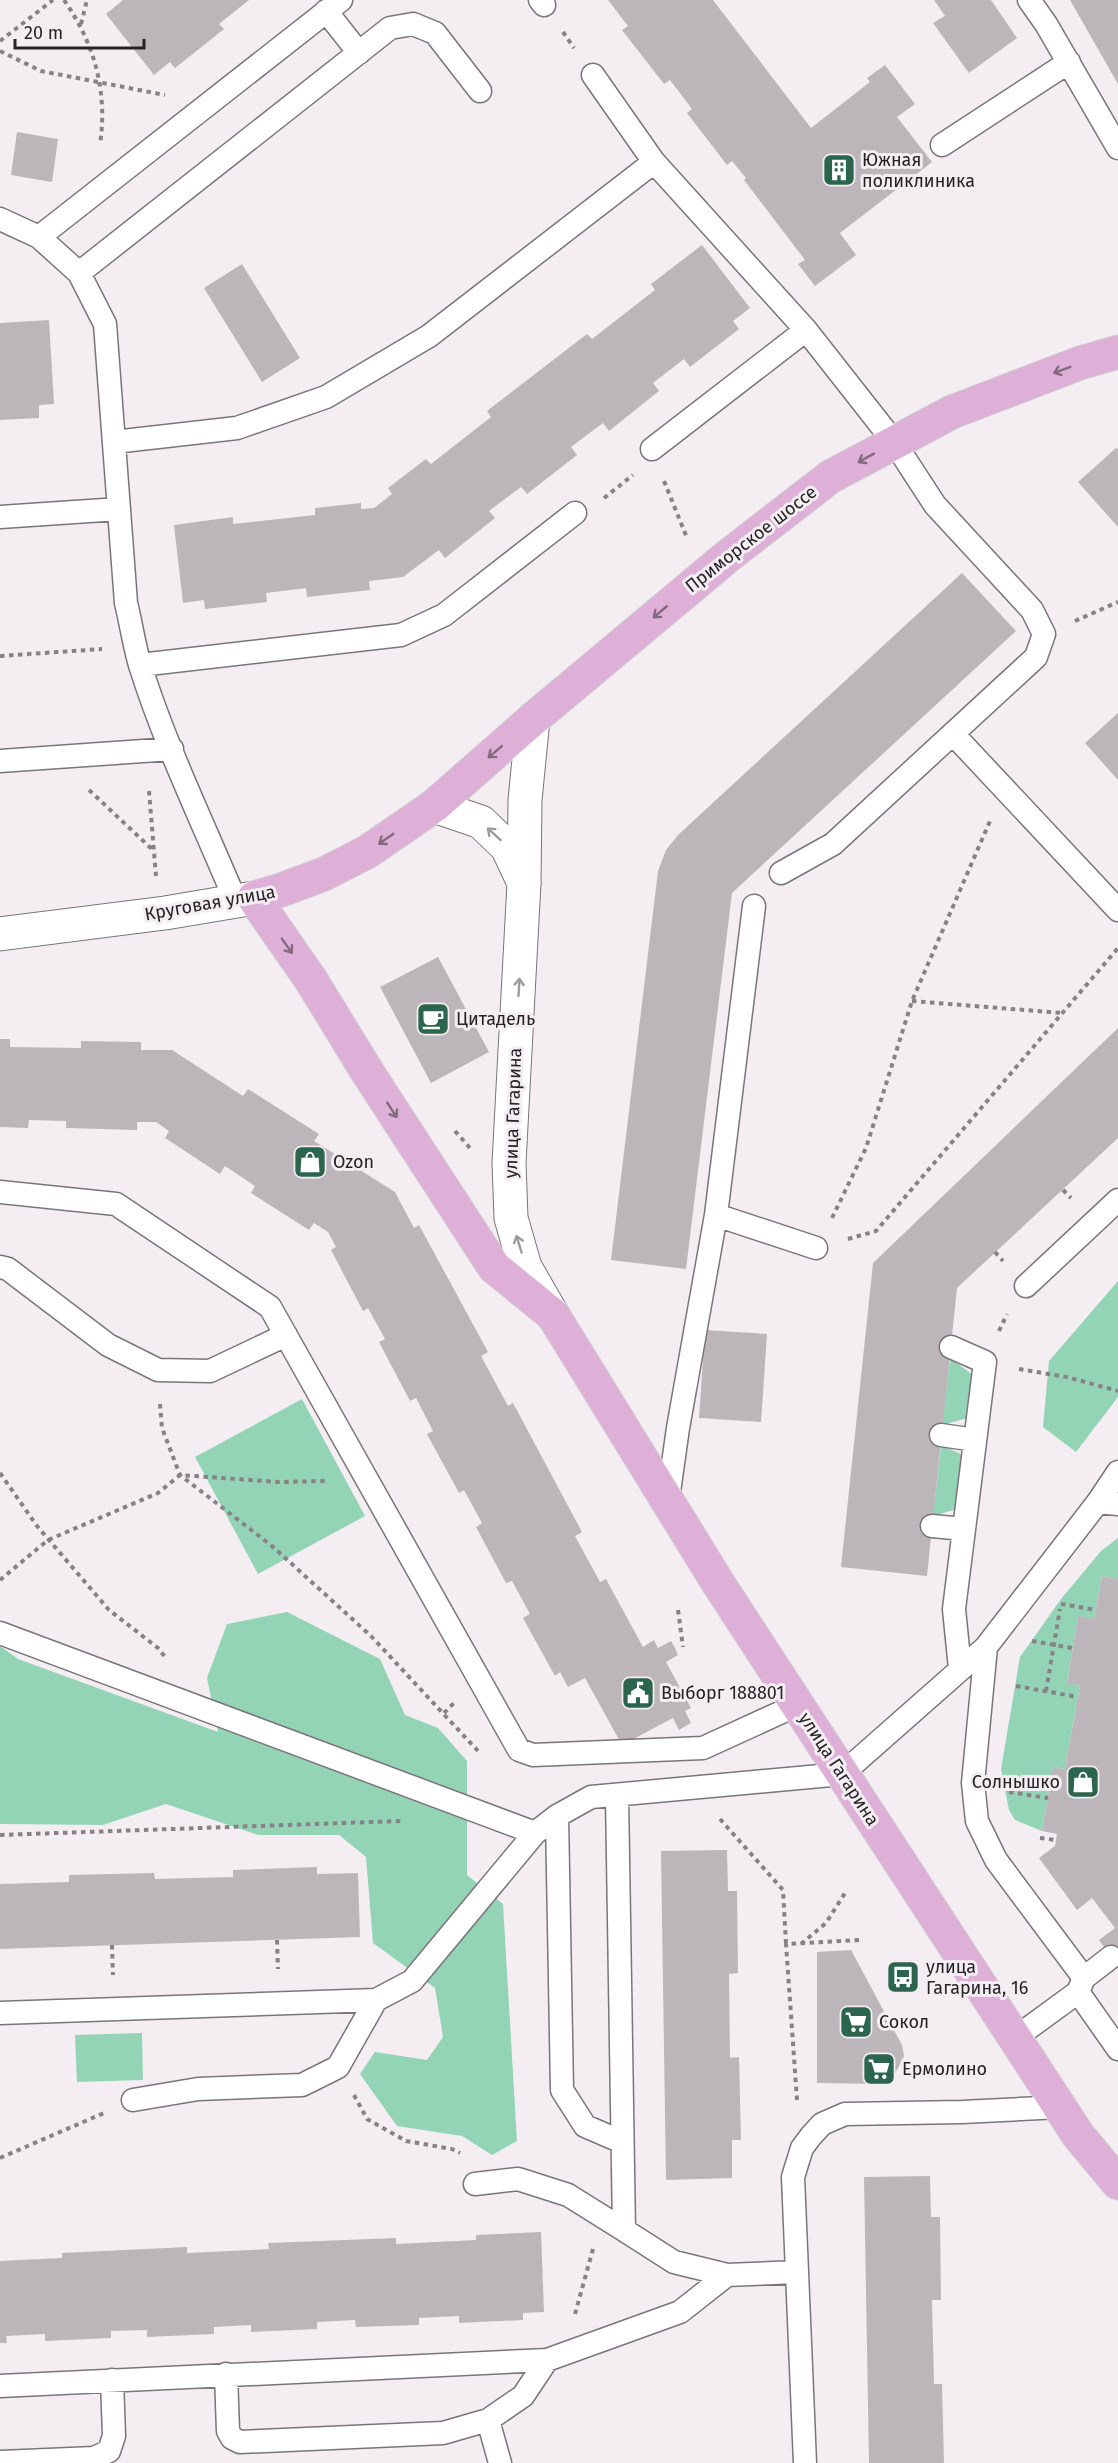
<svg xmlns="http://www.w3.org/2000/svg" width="1118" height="2463" font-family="'Fira Sans',sans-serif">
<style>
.green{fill:#93d4b6}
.building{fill:#bcb6bb}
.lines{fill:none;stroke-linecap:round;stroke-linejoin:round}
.service-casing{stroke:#7a7579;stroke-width:25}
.minor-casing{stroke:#7a7579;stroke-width:35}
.tertiary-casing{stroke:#7a7579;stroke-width:35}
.primary-casing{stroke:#cfcfcf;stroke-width:35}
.path{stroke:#868285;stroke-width:4;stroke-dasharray:4.5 4.5;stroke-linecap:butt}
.service{stroke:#fff;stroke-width:22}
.minor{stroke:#fff;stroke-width:33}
.tertiary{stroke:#fff;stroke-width:33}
.primary{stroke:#dfb0d7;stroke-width:33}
.oneway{stroke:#826a7e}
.oneway2{stroke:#9d9c9d}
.labels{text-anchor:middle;stroke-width:6;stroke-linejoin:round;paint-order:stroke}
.poi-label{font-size:18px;fill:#252325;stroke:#f4eef3;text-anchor:start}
.street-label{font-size:18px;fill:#252325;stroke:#f4eef3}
</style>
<rect width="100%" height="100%" fill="#f4eef3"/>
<path class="green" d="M1118,1281V1397L1076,1452L1043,1427L1049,1361Z
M950,1358L973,1375L968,1418L942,1425Z
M302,1399L365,1516L258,1574L195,1457Z
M941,1445L963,1455L957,1509L933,1516Z
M1118,1538V1579L1102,1576L1094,1619L1078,1617L1067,1683L1080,1685L1065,1769L1053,1767L1042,1831L1015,1820L1009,1810L1001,1769L1020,1657L1061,1599L1101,1551Z
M287,1612L380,1659L405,1715L438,1728L467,1761V1875L503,1904L517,2141L492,2155L462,2136L397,2126L360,2074L375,2052L427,2060L443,2037L435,1988L373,1943L366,1857L339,1835H258L166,1804L103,1825L0,1824V1646L18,1659L218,1732L207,1678L227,1624Z
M142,2033L143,2080L77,2082L75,2035Z"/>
<path class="building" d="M123,0H249L219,24L224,29L199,49L175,68L170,62L154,75L106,14Z
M608,0H713L811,128L870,82L867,78L885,65L915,104L897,117L932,162L840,233L856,255L815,286L798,264L805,260L744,180L746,178L732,161L727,165L687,113L692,109L670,80L664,84L622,30L628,26Z
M934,0H991L1017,38L969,73L933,23L945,16Z
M1070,0H1118V84Z
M17,132L58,139L52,182L11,175Z
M702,245L750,308L733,321L739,329L690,367L684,359L653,383L659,391L609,431L603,423L571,447L577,455L527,494L521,487L489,511L495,518L445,558L439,550L403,577L369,581L370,590L307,597L306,588L266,593L267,602L205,609L204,600L183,603L174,525L233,517V524L315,515V508L361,503V509L374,508L392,494L388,488L426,459L431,464L491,417L487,411L587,334L592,339L655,290L651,284Z
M242,264L300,358L262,382L204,288Z
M49,320L54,404L39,405V418L0,420V323Z
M1116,448L1118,449V527L1078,482Z
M962,573L1016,631L732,893L686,1269L611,1260L658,871L666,850L678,835Z
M1118,713V780L1085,743Z
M438,957L489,1052L431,1083L380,987Z
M1118,1028V1138L957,1288L927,1576L841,1567L873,1263Z
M0,1039H10V1047L81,1048V1041L141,1042V1050H172L243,1096L248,1089L319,1134L314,1141L395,1192L414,1228L419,1225L488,1352L481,1356L508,1406L513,1403L582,1532L575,1536L600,1582L606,1579L643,1647L654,1640L658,1648L671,1641L675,1648L678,1655L666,1662L691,1708L685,1711L691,1723L679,1730L673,1718L622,1745L585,1678L568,1687L560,1672L555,1676L523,1618L530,1614L512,1581L506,1583L476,1527L482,1523L464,1490L459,1493L427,1434L433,1431L416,1398L410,1401L379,1342L385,1339L368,1308L363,1311L331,1250L336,1247L328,1232L314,1223L309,1230L251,1193L255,1186L225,1166L220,1174L165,1138L169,1131L156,1122H137V1130L66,1128V1121L29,1120L28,1128L0,1127Z
M705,1330L767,1334L761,1422L699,1418Z
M1102,1576L1118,1579V1966L1099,1940L1115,1928L1092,1898L1077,1910L1039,1858L1055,1846L1057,1834L1042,1831L1053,1767L1065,1769L1080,1685L1067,1684L1078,1616L1094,1619Z
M727,1850L728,1891H737L738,1973L729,1974L730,2058L739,2057L741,2140H732V2178L666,2180L661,1851Z
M317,1867V1874L358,1873L360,1937L0,1949V1884L69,1882V1875L154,1873L155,1879L233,1877V1870Z
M851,1950L902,2045L904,2056L898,2068L892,2079L882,2084L817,2083V1952Z
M930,2176L931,2217H940L941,2300H932L934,2384H942L944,2463H869L864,2177Z
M541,2232L544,2312L523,2313V2320L459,2323V2316L419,2318V2325L356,2327L355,2320L317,2322V2329L251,2332V2325L214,2327V2334L147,2337V2330L111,2331V2338L45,2341V2334L6,2336L7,2343H0V2261L62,2258V2253L187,2247V2253L269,2249L268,2243L396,2238V2244L476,2240V2235Z"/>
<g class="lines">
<g class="service-casing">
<path id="service" d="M540,0L544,5
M1029,0L1046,24L1118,148
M326,11L359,53
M593,75L654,162L806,330L894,442L935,505L1032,610L1044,634L1036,657L833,844L781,873
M942,145L1069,62
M0,219L39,237L79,273L105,324L126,603C131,623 134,645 140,665C165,745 204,825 236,902
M39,237L341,0
M79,273L390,28L413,24L435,33L480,91
M114,442L237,428L326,397L429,336L654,162
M652,449L806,330
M0,517L119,509
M140,665L401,635L444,615L575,513
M953,734L1118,910
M0,761L172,749
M0,1192L116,1204L270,1307L519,1750L533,1755L703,1748L797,1705
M716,1215L816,1248
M0,1267L8,1269L108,1345L158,1370L210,1371L286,1335
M1026,1286L1118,1200
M951,1347L985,1362L954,1609L960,1669
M941,1435L975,1440
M668,1499L678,1428L716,1215L754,906
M1098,1502L1118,1472
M932,1526L964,1529
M0,1633L535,1833
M986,1647L973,1783L977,1821L996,1860L1084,1978
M617,1795L624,2230L674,2262L727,2275L796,2272
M557,1816L562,2090L585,2126L622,2142
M1078,1992L1118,2049
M0,2013L376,2000L412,1981L535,1833L557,1816L591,1797L842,1774L986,1647L1098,1502L1118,1504
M1015,2038L1078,1992L1084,1978L1111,1957
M133,2100L198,2089L302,2085L338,2067L376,2000
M475,2184L518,2179L568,2195L624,2230
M226,2374L228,2431L232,2438L240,2442L443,2433L488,2420L523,2396L547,2360
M0,2386L547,2360L680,2312L727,2275
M488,2420L500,2463
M0,2462L94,2458L109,2451L114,2436L112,2380
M805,2463L793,2177L802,2148L811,2136L822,2124L845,2114L962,2112L1060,2107"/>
</g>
<g class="minor-casing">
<path id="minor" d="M524,883L525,800L533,719"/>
</g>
<g class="tertiary-casing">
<path id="tertiary" d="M434,806L481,822L507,847L524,883L509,1163L511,1218L525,1267L552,1314
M0,934L165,913L254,898"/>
</g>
<g class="primary-casing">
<path id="primary" d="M1118,352L1080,363L952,412L830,477L728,556L533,719L434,806L367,852L324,874L281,890L254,898L311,980L368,1073L494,1267L553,1315L718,1583L1078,2135L1118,2183"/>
</g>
<path class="path" d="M64,0C94,43 108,91 100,144
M81,24L87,0
M563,32L574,48
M0,41L53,0
M0,51L41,71L165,95
M664,481L687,538
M604,498L633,475
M1075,621L1118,602
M0,656L102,649
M89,790L154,851
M149,791L156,876
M912,1001L1062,1013
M455,1131L470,1148
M1063,1190L1071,1198
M832,1218L866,1148L912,1001L990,821
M848,1239L876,1231L1118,948
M995,1252L1003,1261
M999,1331L1007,1314
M1019,1369L1067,1377L1118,1391
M160,1404L162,1428L180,1475L272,1546L371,1636L478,1751
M0,1473L37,1526L109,1610L158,1648L165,1657
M0,1580L48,1540L158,1493L180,1475L279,1482L328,1481
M1061,1604L1096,1610
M678,1610L683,1647
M1032,1641L1072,1648
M1016,1686L1078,1697
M1046,1691L1060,1609
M444,1713L455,1702
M1009,1792L1048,1798
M720,1819L783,1890L786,1944
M0,1835L401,1821
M1040,1838L1056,1840
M277,1940L278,1969
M801,1944L826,1923L845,1893
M112,1945L113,1975
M354,2095L367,2119L406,2141L452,2149L460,2153
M797,2100L786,1944L860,1940
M0,2158L104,2113
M575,2314L593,2249"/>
<use href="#service" class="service"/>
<use href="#minor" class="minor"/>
<use href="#tertiary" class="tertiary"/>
<use href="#primary" class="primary"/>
</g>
<defs><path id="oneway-shaft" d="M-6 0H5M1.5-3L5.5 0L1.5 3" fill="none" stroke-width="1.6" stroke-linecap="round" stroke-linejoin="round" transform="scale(1.5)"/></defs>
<g class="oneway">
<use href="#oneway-shaft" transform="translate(1062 370) rotate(159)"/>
<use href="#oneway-shaft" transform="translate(866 458) rotate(151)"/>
<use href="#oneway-shaft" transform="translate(660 612) rotate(140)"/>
<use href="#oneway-shaft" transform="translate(495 752) rotate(139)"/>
<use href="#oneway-shaft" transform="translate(386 839) rotate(145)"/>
<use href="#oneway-shaft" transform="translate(287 946) rotate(55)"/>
<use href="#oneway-shaft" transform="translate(392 1110) rotate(57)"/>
</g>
<g class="oneway2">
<use href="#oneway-shaft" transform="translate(494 834) rotate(-137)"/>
<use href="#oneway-shaft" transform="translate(519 987) rotate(-87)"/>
<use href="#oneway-shaft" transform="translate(519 1244) rotate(-107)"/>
</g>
<defs>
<g id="building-square" transform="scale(1.725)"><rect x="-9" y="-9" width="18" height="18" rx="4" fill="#2c654d" stroke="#f4eef3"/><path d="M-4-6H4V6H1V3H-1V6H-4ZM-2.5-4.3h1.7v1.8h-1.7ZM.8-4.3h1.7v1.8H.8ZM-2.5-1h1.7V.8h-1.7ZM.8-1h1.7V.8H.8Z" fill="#fff"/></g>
<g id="cafe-square" transform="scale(1.725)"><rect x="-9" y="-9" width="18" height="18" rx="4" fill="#2c654d" stroke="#f4eef3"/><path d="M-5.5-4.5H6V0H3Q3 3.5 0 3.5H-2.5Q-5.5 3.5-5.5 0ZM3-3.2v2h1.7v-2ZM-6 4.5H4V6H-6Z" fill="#fff"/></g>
<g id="shop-square" transform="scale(1.725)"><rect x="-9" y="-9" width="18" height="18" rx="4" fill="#2c654d" stroke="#f4eef3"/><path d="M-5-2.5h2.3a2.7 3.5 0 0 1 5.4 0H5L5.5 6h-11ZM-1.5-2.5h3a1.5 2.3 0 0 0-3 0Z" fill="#fff"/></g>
<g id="civic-square" transform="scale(1.725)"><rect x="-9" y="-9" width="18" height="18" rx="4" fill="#2c654d" stroke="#f4eef3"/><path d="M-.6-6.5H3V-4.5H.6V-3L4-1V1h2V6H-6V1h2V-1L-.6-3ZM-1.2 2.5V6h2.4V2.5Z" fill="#fff"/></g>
<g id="bus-square" transform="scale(1.725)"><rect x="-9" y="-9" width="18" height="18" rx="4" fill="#2c654d" stroke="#f4eef3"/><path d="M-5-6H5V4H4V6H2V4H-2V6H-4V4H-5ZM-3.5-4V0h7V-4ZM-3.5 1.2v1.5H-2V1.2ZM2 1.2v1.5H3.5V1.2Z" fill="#fff"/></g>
<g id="supermarket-square" transform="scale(1.725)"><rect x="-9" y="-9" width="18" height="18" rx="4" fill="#2c654d" stroke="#f4eef3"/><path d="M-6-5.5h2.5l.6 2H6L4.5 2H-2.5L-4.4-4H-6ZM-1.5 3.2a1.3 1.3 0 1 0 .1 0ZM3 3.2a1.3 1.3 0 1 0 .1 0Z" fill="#fff"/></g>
</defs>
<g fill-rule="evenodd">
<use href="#building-square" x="839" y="170"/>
<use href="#cafe-square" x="433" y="1019"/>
<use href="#shop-square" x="310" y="1162"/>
<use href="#civic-square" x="638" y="1693"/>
<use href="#shop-square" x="1083" y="1782"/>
<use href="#bus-square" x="903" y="1977"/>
<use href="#supermarket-square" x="856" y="2022"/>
<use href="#supermarket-square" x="879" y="2069"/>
</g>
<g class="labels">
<g class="poi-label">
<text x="862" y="166">Южная<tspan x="862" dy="21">поликлиника</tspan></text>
<text x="456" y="1025">Цитадель</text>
<text x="333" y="1168">Ozon</text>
<text x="661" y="1699">Выборг 188801</text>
<text x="1060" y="1788" text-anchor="end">Солнышко</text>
<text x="926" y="1973">улица<tspan x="926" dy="21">Гагарина, 16</tspan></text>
<text x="879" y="2028">Сокол</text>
<text x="902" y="2075">Ермолино</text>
</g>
<g class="street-label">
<text transform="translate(751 539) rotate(-38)" y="6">Приморское шоссе</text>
<text transform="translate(210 903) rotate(-10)" y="6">Круговая улица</text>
<text transform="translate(513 1113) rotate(-88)" y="6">улица Гагарина</text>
<text transform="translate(839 1769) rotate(57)" y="6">улица Гагарина</text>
</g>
</g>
<path d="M15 39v9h129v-9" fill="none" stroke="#252325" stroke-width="3"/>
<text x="24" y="39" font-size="18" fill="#252325" stroke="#f4eef3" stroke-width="4.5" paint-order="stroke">20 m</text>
</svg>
